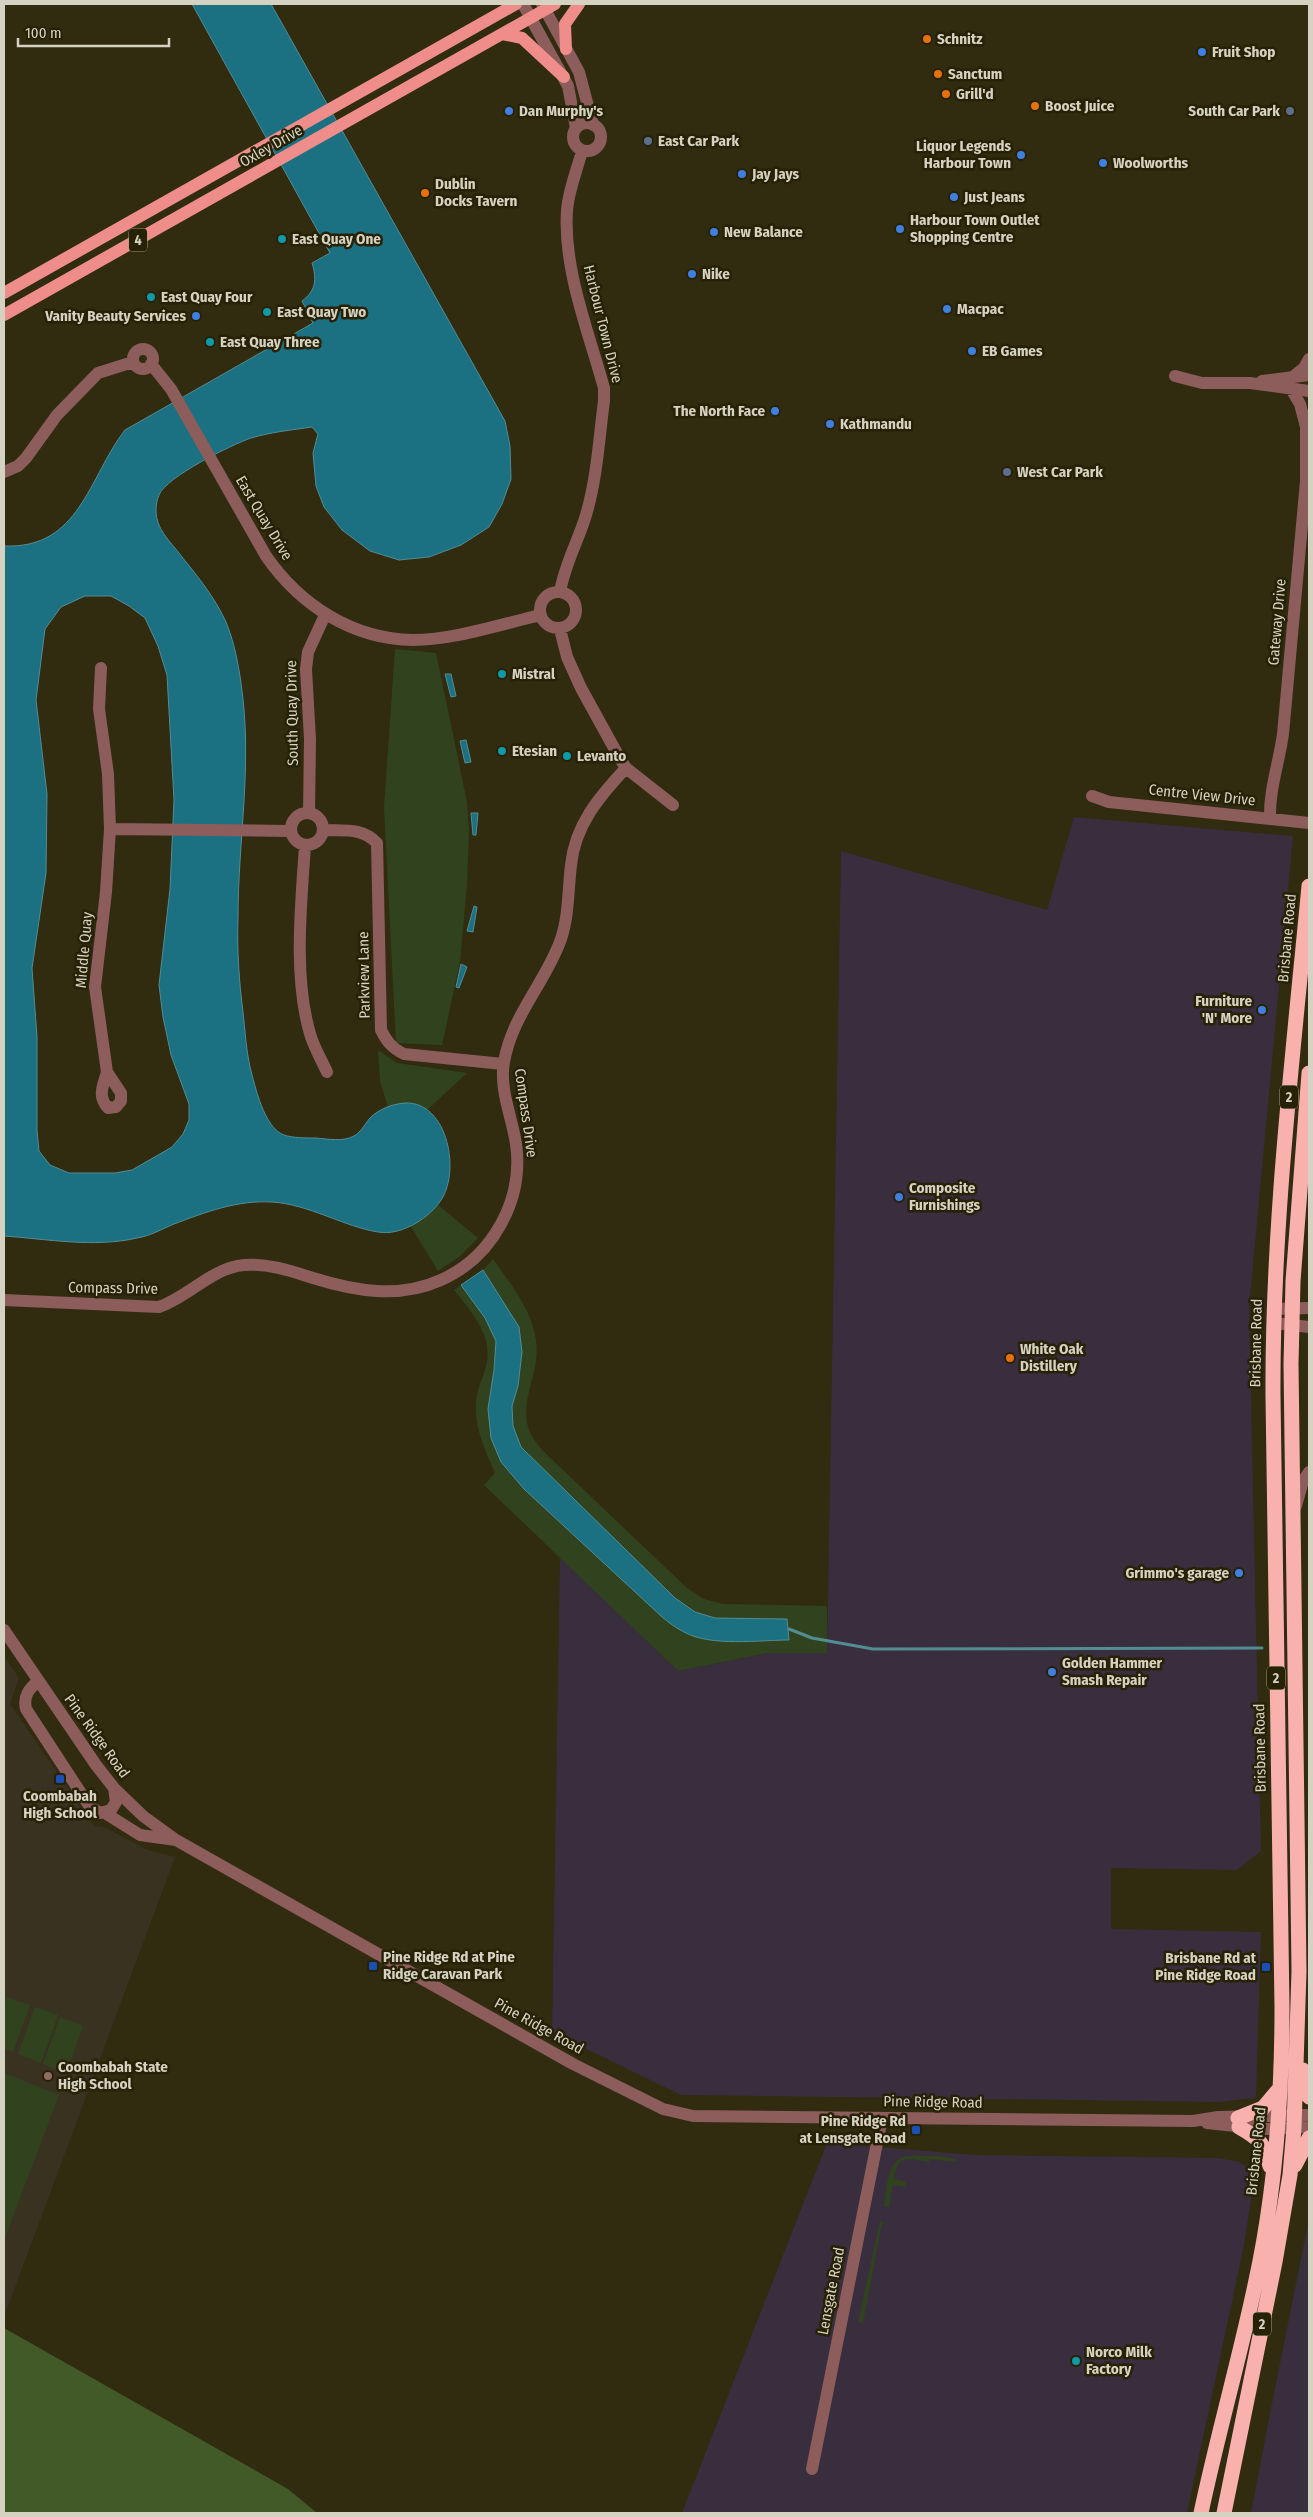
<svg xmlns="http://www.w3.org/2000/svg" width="1313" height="2517" font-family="'Fira Sans Condensed',sans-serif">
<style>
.industrial{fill:#382e3e}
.education{fill:#393221}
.green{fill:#31431e}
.forest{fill:#415a28}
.water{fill:#1b7081;stroke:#538d94;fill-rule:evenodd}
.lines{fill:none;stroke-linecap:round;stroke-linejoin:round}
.stream{stroke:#538d94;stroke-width:3}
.minor{stroke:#8d5d5c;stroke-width:12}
.major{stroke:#ef8d8b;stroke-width:12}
.highway{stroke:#f9b1ae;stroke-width:15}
.food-dot{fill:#e8710a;stroke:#272106;stroke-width:2}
.shop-dot{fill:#3f7fe0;stroke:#272106;stroke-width:2}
.service-dot{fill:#5c6f8a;stroke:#272106;stroke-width:2}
.culture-dot{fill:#0f9aa8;stroke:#272106;stroke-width:2}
.transit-dot{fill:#1a4fb4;stroke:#272106;stroke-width:2}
.education-dot{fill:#8d6e63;stroke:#272106;stroke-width:2}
.labels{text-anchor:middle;stroke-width:5;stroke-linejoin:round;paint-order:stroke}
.shield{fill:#272106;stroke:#a19d8a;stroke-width:1}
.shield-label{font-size:14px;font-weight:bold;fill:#d5d2c2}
.poi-label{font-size:15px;font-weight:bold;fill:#d5d2c2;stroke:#272106;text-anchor:start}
.street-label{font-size:15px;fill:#d5d2c2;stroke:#272106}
</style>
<rect width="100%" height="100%" fill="#312b10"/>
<path class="industrial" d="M1074,817L1293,836L1249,1308L1261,1851L1237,1870L1111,1868V1929L1261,1932L1256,2098L1218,2102L681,2095L552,2032L560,1557L678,1671L768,1653H827L841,851L1047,910Z
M827,2143L976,2155L1219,2158L1239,2162L1250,2169L1253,2187L1244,2245L1187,2513H682Z
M1309,2219V2513H1251L1269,2418Z"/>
<path class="education" d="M4,1656L19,1678L10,1704L94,1826L104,1827L148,1850L175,1857L4,2317Z"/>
<path class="green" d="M395,649L436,653L467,802L469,831L467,885L460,962L442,1045L396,1043L384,807Z
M378,1050L397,1063L467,1073L427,1110L400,1104L388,1107L380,1081Z
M438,1205L478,1238L459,1257L438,1271L410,1225L418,1222Z
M493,1259C511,1285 531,1308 536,1340C541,1371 520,1397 528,1427C530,1435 537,1443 542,1450L687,1588L704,1599L723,1604L827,1606V1653H768L678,1671L484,1485L495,1473C484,1448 472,1423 477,1395C479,1384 485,1373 487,1362C492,1334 470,1310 454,1290L483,1270Z
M7,1997L30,2005L13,2052L4,2049V2006Z
M35,2007L58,2015L41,2063L18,2054Z
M60,2017L83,2026L66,2073L43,2064Z
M4,2073L59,2095L4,2240Z
M906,2156H939L956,2159V2162L930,2159L929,2162C908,2158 897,2154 894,2179L906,2182L905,2187L893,2185L889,2207L884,2206C887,2189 886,2160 906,2156Z
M880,2221L889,2225L882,2223L863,2323L858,2322Z"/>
<path class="forest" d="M4,2328L288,2489L317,2513H4Z"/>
<path class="water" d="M192,4H271L505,421L510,446L511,479L502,504L489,527L461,545L429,557L399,560L370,551L342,530L324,507L316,486L313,453L318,434L312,427C292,430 271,432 251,438C231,445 166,477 159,495C155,504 155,516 159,525C164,537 175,547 182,557C199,578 215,598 226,622C234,642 238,662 241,683C253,764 238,838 238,918C237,950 239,981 243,1012C245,1030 246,1049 250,1067C255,1086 264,1128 284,1135C293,1138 306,1138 316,1138C328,1139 343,1142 354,1136C361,1132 365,1124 370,1118C379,1109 392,1104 405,1103C448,1101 462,1174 439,1203C426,1220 400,1236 378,1232C345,1227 308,1204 272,1202C237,1200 206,1212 174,1224C162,1229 150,1236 137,1238C94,1248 47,1239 4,1236V546C80,549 88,478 125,430L313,323L302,301C316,291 317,279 312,263L330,253ZM85,596H111L129,606L145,618L158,646L167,675L174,800L170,889L159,985L163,1017L171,1055L189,1104V1120L183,1134L172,1147L132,1170L115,1173H69L50,1165L39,1151L37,1130V1037L32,968L46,873L47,794L36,700L45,629L61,607Z
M445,674H451L456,696L451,697Z
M466,740L471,762L465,763L460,741Z
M471,813H478L476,835H473Z
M474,906L477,907L473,932L467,931Z
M461,964L467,967L459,988L456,987Z
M483,1270L519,1327L522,1352L518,1386L512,1406L513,1426L521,1447L675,1598L695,1612L715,1618L787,1619L789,1640C759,1640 711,1647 684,1632C676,1628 668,1622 661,1616L524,1489L501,1462L491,1438L488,1409L494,1370L496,1341L485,1318L461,1285Z"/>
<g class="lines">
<path class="stream" d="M789,1629L812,1638L873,1649L1262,1648"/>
<path class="minor" d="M523,4L568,86L576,128
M542,4L579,72L593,125
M573 137a14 14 0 1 1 28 0a14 14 0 1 1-28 0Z
M133 359a10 10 0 1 1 20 0a10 10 0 1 1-20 0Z
M151,364L171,389L266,556C300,605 352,639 413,640C454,640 501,624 541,615
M1175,376L1202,383H1250L1309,391
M1294,376L1304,368L1309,359
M1262,381L1309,375
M4,472L18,466L26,458L57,415L98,373L133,362
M540 610a18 18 0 1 1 36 0a18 18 0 1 1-36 0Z
M560,592C565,563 578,542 586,515C597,478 599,439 604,401V388C589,333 563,269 567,211C568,192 577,170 582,151
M560,629L567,657L581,688L619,757L626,768L673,805
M101,668L99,709L108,774L110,829L106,892L95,987L107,1072L121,1093V1101L116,1107L108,1108C97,1096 103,1086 107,1072
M1092,796L1109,802L1309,823
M309,813L310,739L306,669L308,652L325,615
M291 829a16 16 0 1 1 32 0a16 16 0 1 1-32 0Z
M1270,819C1269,790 1279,763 1283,734L1306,481V427L1300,404L1291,389
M110,829L291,831
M323,830C344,831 362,827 377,843L381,1030C387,1042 392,1048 404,1054L503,1064
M305,846C301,905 293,980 311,1037C315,1049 322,1061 327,1072
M4,1300L159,1307C189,1297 211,1268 244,1265C268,1263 291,1271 313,1278C355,1291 399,1299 441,1280C493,1257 524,1199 516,1144C512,1117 499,1089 504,1062C512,1015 546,982 561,939C569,915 568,890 571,865C575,825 599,797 626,768
M1274,1309L1309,1308
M1274,1323L1309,1327
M1296,1506L1303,1481L1309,1472
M4,1630L96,1765L114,1788L143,1816L176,1840L573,2064L663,2109L693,2116L1193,2121L1218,2117L1309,2115
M38,1681C29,1689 23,1696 26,1709L90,1807L100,1813L111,1810L116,1802L114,1788
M105,1813L140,1835L176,1840
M1207,2123L1264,2129L1309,2127
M812,2469L882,2118"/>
<path class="major" d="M502,34L522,38L564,77
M566,49L565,24L579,4
M4,293L516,4
M4,315L555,4"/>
<path class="highway" d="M1303,2070L1309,2097
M1238,2118L1263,2108L1280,2088
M1239,2127C1260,2139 1264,2143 1270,2166
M1295,2165L1309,2138
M1201,2513C1217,2437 1239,2361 1255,2285C1275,2195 1282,2099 1282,2007L1273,1397C1272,1226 1293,1056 1309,886
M1224,2513L1275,2262L1290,2175L1294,2128L1299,1971L1291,1364L1293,1281L1309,1073"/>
</g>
<g class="food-dot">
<circle cx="927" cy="39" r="5"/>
<circle cx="938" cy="74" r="5"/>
<circle cx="946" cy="94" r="5"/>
<circle cx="1035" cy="106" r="5"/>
<circle cx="425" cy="193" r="5"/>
<circle cx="1010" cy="1358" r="5"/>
</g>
<g class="shop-dot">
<circle cx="1202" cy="52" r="5"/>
<circle cx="509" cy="111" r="5"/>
<circle cx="1021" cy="155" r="5"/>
<circle cx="1103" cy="163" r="5"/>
<circle cx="742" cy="174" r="5"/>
<circle cx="954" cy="197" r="5"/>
<circle cx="900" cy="229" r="5"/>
<circle cx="714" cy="232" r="5"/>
<circle cx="692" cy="274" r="5"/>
<circle cx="947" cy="309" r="5"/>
<circle cx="196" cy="316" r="5"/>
<circle cx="972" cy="351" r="5"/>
<circle cx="775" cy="411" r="5"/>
<circle cx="830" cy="424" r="5"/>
<circle cx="1262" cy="1010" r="5"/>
<circle cx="899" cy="1197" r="5"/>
<circle cx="1239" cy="1573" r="5"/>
<circle cx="1052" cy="1672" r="5"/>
</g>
<g class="service-dot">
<circle cx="1290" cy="111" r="5"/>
<circle cx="648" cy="141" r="5"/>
<circle cx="1007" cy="472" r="5"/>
</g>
<g class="culture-dot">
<circle cx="282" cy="239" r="5"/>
<circle cx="151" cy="297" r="5"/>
<circle cx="267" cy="312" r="5"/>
<circle cx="210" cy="342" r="5"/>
<circle cx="502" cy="674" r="5"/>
<circle cx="502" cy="751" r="5"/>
<circle cx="567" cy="756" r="5"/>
<circle cx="1076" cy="2361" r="5"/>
</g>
<g class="transit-dot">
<rect x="55" y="1774" width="10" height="10" rx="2.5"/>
<rect x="368" y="1961" width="10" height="10" rx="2.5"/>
<rect x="1261" y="1962" width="10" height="10" rx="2.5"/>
<rect x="911" y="2125" width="10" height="10" rx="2.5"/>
</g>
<circle class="education-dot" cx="48" cy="2076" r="5"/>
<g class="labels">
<g class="shield">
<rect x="129" y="228.5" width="18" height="23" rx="4"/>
<rect x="1280" y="1085.5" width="18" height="23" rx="4"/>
<rect x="1267" y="1666.5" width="18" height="23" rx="4"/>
<rect x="1253" y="2312.5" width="18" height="23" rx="4"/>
</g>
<g class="shield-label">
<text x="138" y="245">4</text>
<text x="1289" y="1102">2</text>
<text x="1276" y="1683">2</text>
<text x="1262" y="2329">2</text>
</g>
<g class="poi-label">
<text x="937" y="44">Schnitz</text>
<text x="1212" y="57">Fruit Shop</text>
<text x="948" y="79">Sanctum</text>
<text x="956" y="99">Grill'd</text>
<text x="1045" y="111">Boost Juice</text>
<text x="519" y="116">Dan Murphy's</text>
<text x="1280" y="116" text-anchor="end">South Car Park</text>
<text x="658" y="146">East Car Park</text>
<text x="1011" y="151" text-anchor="end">Liquor Legends<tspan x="1011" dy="17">Harbour Town</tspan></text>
<text x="1113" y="168">Woolworths</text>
<text x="752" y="179">Jay Jays</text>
<text x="435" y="189">Dublin<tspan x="435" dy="17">Docks Tavern</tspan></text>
<text x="964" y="202">Just Jeans</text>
<text x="910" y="225">Harbour Town Outlet<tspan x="910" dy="17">Shopping Centre</tspan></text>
<text x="724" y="237">New Balance</text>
<text x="292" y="244">East Quay One</text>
<text x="702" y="279">Nike</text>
<text x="161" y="302">East Quay Four</text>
<text x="957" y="314">Macpac</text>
<text x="277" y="317">East Quay Two</text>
<text x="186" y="321" text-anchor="end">Vanity Beauty Services</text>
<text x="220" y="347">East Quay Three</text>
<text x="982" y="356">EB Games</text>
<text x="765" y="416" text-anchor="end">The North Face</text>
<text x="840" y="429">Kathmandu</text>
<text x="1017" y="477">West Car Park</text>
<text x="512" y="679">Mistral</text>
<text x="512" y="756">Etesian</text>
<text x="577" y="761">Levanto</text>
<text x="1252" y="1006" text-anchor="end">Furniture<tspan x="1252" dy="17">'N' More</tspan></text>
<text x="909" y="1193">Composite<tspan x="909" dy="17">Furnishings</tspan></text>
<text x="1020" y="1354">White Oak<tspan x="1020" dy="17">Distillery</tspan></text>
<text x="1229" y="1578" text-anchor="end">Grimmo's garage</text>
<text x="1062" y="1668">Golden Hammer<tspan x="1062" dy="17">Smash Repair</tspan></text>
<text x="60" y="1801" text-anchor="middle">Coombabah<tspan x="60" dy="17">High School</tspan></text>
<text x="383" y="1962">Pine Ridge Rd at Pine<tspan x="383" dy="17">Ridge Caravan Park</tspan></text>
<text x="1256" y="1963" text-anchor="end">Brisbane Rd at<tspan x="1256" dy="17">Pine Ridge Road</tspan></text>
<text x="58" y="2072">Coombabah State<tspan x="58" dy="17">High School</tspan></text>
<text x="906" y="2126" text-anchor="end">Pine Ridge Rd<tspan x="906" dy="17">at Lensgate Road</tspan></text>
<text x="1086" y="2357">Norco Milk<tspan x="1086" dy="17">Factory</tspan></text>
</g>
<g class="street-label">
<text transform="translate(271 146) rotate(-30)" y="5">Oxley Drive</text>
<text transform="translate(603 324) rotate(76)" y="5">Harbour Town Drive</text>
<text transform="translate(264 518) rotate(59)" y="5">East Quay Drive</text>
<text transform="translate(1277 622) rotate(-85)" y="5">Gateway Drive</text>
<text transform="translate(292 713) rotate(-91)" y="5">South Quay Drive</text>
<text transform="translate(1202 795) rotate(6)" y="5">Centre View Drive</text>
<text transform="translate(1287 938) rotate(-85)" y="5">Brisbane Road</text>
<text transform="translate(84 950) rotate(-85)" y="5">Middle Quay</text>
<text transform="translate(364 975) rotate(-91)" y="5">Parkview Lane</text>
<text transform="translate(526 1113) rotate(82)" y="5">Compass Drive</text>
<text transform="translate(113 1288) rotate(1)" y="5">Compass Drive</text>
<text transform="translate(1256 1343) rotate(-89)" y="5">Brisbane Road</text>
<text transform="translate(97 1736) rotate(54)" y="5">Pine Ridge Road</text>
<text transform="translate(1260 1748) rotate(-91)" y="5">Brisbane Road</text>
<text transform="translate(539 2026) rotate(29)" y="5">Pine Ridge Road</text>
<text transform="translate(933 2102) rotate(1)" y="5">Pine Ridge Road</text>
<text transform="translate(1256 2151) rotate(-84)" y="5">Brisbane Road</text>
<text transform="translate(831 2291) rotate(-79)" y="5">Lensgate Road</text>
</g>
</g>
<rect width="1313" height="2517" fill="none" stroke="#d5d2c2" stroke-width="10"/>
<path d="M18 38v8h151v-8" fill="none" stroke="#d5d2c2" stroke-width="2.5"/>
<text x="25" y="38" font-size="15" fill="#d5d2c2" stroke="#272106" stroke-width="4" paint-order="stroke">100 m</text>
</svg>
